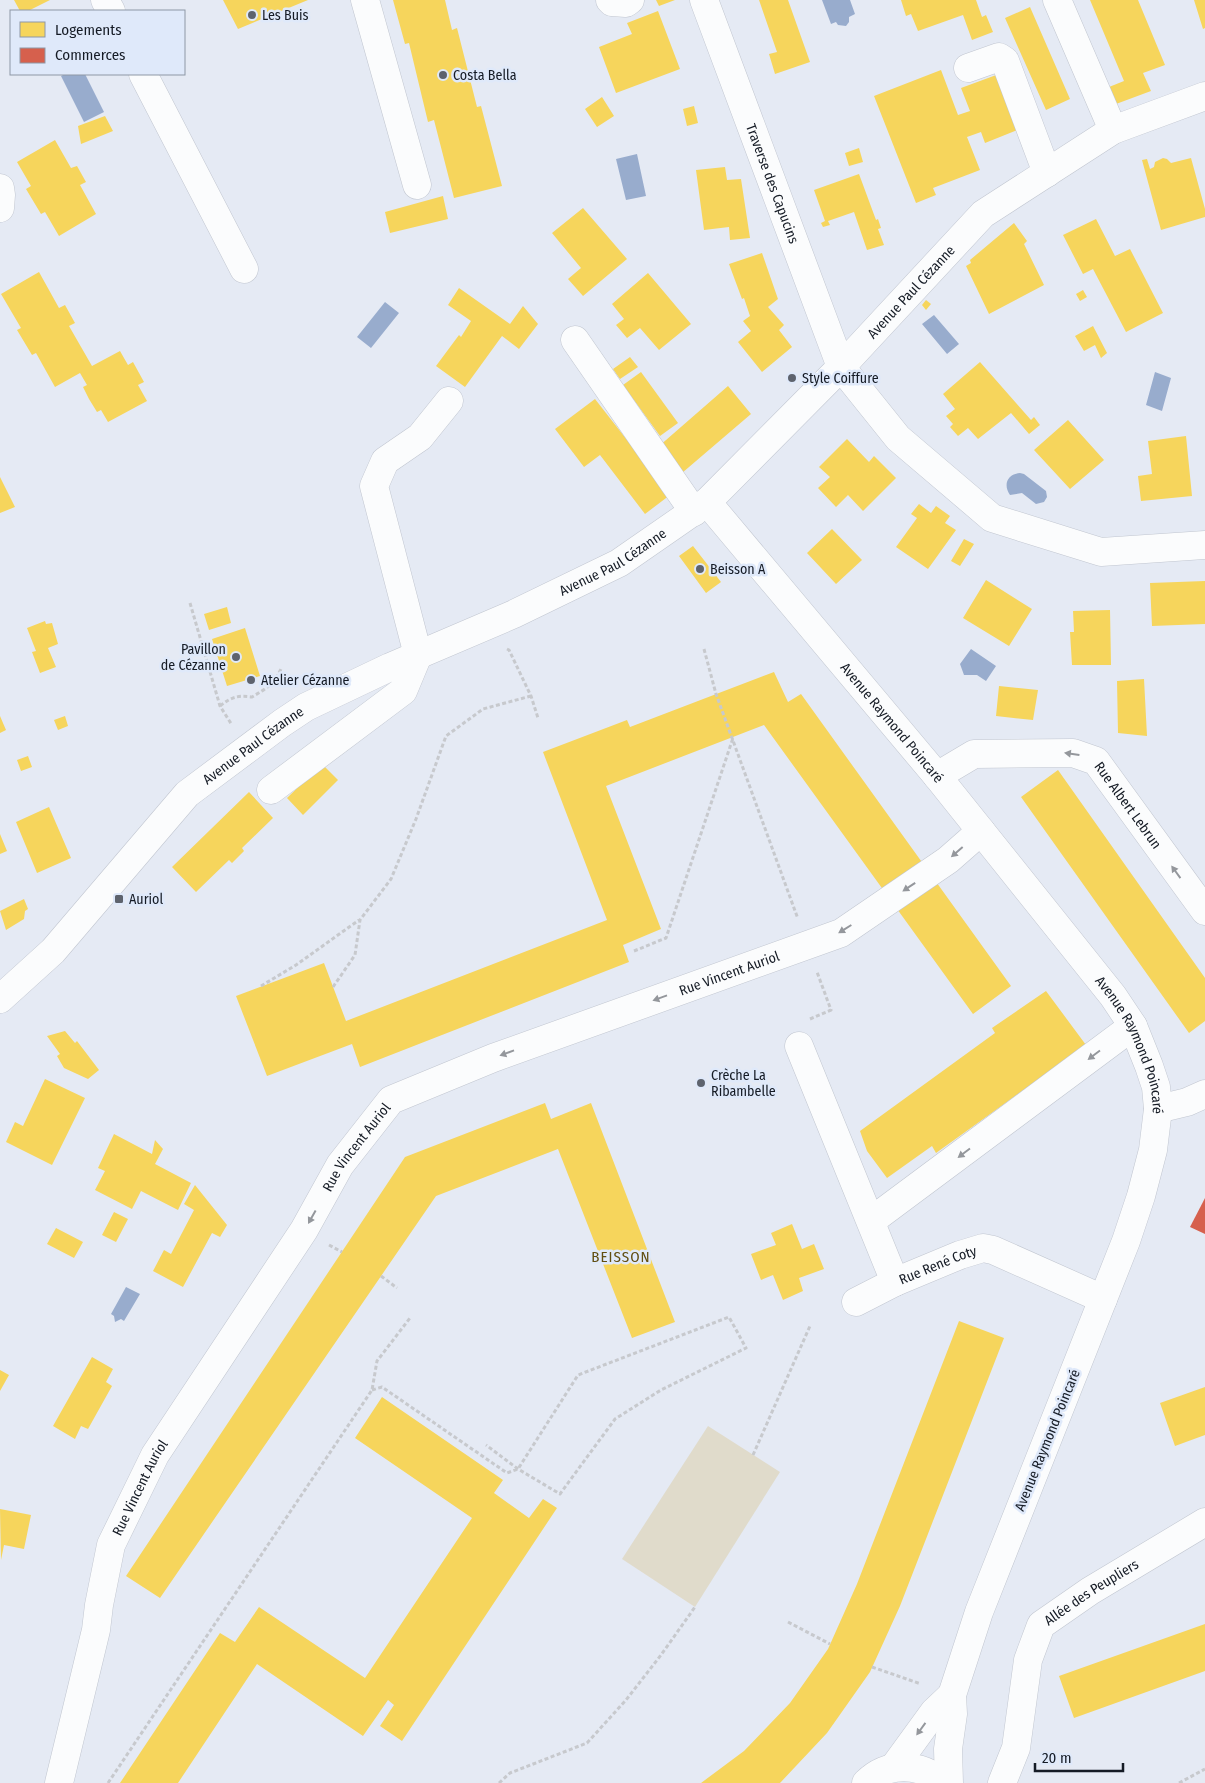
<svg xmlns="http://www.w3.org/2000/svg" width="1205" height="1783" font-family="'Fira Sans Condensed',sans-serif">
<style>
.green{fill:#e0dbcb}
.water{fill:#98accd}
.homes{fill:#f6d55c}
.shops{fill:#d6604d}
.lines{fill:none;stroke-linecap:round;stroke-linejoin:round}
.minor-casing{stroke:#c1c6d0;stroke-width:29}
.path{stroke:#c7c9cd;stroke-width:3;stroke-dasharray:4 2.5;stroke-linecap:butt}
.minor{stroke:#fbfcfd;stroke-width:28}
.oneway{fill:#94979c}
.poi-dot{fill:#5e636d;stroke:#dfe9fa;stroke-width:2}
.labels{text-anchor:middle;stroke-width:5;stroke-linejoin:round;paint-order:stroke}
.poi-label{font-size:14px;fill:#151b25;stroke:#dfe9fa;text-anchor:start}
.street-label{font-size:14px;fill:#151b25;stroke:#dfe9fa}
.neighbourhood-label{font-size:15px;letter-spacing:1px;fill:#614e11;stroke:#dfe9fa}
</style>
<rect width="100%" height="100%" fill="#e5eaf4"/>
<path class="green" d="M708,1426L780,1472L695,1607L622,1559Z"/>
<path class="water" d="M822,0H850L855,14L849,17V22L846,26L838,25L836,22L831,24Z
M65,74H85L104,112L84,122L61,76Z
M637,154L646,196L626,200L616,159Z
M385,302L399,313L371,348L357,337Z
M934,315L959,344L947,354L922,324Z
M1155,372L1171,378L1162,411L1146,405Z
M1020,473L1024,474L1046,491L1047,497L1044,502L1036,504L1022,493L1010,495C1003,485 1007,474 1020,473Z
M971,649L996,666L986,681L977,675H964L960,664Z
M126,1287L140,1294L124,1321L121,1319L115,1322L114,1316L111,1314Z"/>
<path class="homes" d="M14,0H50L28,11H20Z
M223,0H308L238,29Z
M393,0H445L452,30L457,28L477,107L481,106L502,186L454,198L434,120L428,122L409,43L405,44Z
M656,0H675L659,6Z
M759,0H788L810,62L775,74L769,54L777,52Z
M901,0H976L982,17L986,15L993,32L972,40L963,15L918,31L911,14L906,16Z
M1090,0H1138L1165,65L1143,73L1151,91L1116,104L1109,87L1124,81Z
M1194,0H1205V28L1203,29Z
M1030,7L1070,99L1046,110L1005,18Z
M658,11L680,69L616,93L599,47L632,34L627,23Z
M941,70L958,115L970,111L961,88L999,74L1020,129L985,143L981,132L967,137L980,170L933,188L936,195L916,203L874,96Z
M602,97L614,116L597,127L585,109Z
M694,106L698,123L687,126L683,109Z
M105,116L113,131L81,144L78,126Z
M55,140L71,168L77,166L86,182L80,185L96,214L59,236L45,212L41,214L26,189L31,186L17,162Z
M859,148L863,162L849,166L845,153Z
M1163,158L1167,159L1171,163L1191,158L1205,209V217L1161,230L1142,160L1147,159L1150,169L1154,167L1155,162Z
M725,167L727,180L741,179L750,238L730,240L729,227L704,230L696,170Z
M859,174L876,220L878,219L881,228L878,229L884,245L867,250L854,212L828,221L830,225L823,227L821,223L825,221L814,190Z
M443,196L448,219L390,233L385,212Z
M583,208L627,259L583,296L568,279L581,268L552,233Z
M1096,219L1115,256L1130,249L1163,313L1126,332L1093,269L1083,274L1063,235Z
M1014,223L1027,241L1024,244L1044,285L989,314L966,266L971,263L970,260Z
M762,253L778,299L768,307L784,325L779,330L792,347L762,372L738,342L751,331L743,321L750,316L744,298L742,299L729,264Z
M39,272L59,308L65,305L75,323L69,326L92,366L120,351L128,365L133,362L144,382L138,385L147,401L108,422L101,410L97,412L89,399L83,387L87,385L80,373L55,387L36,353L32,355L17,330L21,328L1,294Z
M648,273L691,324L659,350L640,328L627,338L616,325L624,319L612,304Z
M459,288L510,324L523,306L538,324L519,349L502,336L465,387L436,366L459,335L461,337L471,321L448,305Z
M1083,290L1087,297L1080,301L1076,294Z
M926,300L931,304L926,310L922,305Z
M1093,326L1107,353L1101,358L1095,345L1084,351L1075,336Z
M630,357L638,367L620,379L613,369Z
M980,362L1031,420L1034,417L1040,425L1029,434L1011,413L978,439L968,428L958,436L950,427L953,424L946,416L955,409L943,394Z
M641,372L678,423L660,436L623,385Z
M728,386L751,414L682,473L658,447Z
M595,399L670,495L645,514L600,455L584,467L555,429Z
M1068,420L1104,460L1070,489L1034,450Z
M1186,436L1192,496L1141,501L1138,476L1152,474L1148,441Z
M847,439L869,462L874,456L896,478L863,511L848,495L836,507L818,488L830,477L819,467Z
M0,477L15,507L0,513Z
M919,504L931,513L936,506L950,516L945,523L956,530L928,569L896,547L917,518L911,514Z
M832,529L862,560L836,584L807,553Z
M964,539L974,544L960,566L951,561Z
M693,546L721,582L706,593L679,556Z
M986,580L1032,609L1009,646L963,618Z
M1205,581V624L1152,626L1150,583Z
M227,607L231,623L209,630L204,614Z
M1110,610L1111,665H1072L1070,632H1074L1073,611Z
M45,621L46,624L52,623L58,644L48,648L56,667L40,673L32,652L36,651L27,628Z
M245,628L260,676L227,686L212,639Z
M774,672L788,702L801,694L1011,986L973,1014L764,725L606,786L661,929L623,945L629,962L360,1067L352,1044L267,1076L236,996L324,963L346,1021L607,920L543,752L627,720L630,727Z
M1144,679L1147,736L1118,733L1117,681Z
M999,686L1038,690L1033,720L996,716Z
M0,716L6,730L0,733Z
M65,716L68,726L58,730L54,720Z
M28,756L32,767L21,771L17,760Z
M322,764L338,780L303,815L287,798Z
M1058,770L1205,978V1021L1189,1033L1021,797Z
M249,792L273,818L242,848L244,851L232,863L229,860L196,892L172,867Z
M49,807L71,858L37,873L16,822Z
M0,834L7,851L0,854Z
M24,899L28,909L25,911L24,919L6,930L0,911Z
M1046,991L1086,1045L936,1153L932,1146L887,1178L867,1151L860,1131L995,1033L992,1028Z
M65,1031L75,1043L77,1041L99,1070L88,1079L64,1068L57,1056L60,1054L47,1036Z
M45,1079L85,1098L52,1165L6,1142L15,1122L23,1126Z
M545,1103L551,1119L591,1103L675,1322L632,1338L558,1149L436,1196L160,1598L126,1576L405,1157Z
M114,1134L152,1154L155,1140L163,1149L155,1164L191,1183L178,1210L141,1191L132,1209L95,1190L105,1171L98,1168Z
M195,1185L227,1225L220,1237L212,1233L183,1287L153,1271L164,1250L171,1254L194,1210L184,1204Z
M114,1212L128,1219L116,1242L102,1235Z
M792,1224L802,1249L814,1244L824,1269L799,1278L803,1291L783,1300L773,1275L761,1280L751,1254L776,1245L771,1233Z
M56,1228L83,1242L74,1258L47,1244Z
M959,1321L1004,1338L900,1606L870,1672L827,1733L780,1783H701L744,1751L790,1703L828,1649L857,1584Z
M92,1357L113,1369L106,1382L112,1386L88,1429L81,1426L75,1439L53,1426Z
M0,1370L9,1375L0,1391Z
M1205,1387V1435L1175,1446L1160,1403Z
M382,1397L503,1480L494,1493L529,1518L543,1499L557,1508L402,1741L380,1726L394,1705L388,1700L363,1736L257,1664L178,1783H120L220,1633L235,1642L259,1607L365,1678L472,1518L355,1438Z
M0,1509L31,1515L24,1549L4,1545L1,1560Z
M1205,1624V1671L1074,1718L1059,1676Z"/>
<path class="shops" d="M1205,1198V1234L1190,1227Z"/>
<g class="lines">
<g class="minor-casing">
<g id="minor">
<path d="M105,0L111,11"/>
<path d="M365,0L417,185"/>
<path d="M610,0L612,2L626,3L630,0"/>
<path id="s1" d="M704,0L841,367L898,438L992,518L1101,552L1205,545"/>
<path d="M1057,0L1113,130"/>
<path d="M968,68L999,57L1005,61L1047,173"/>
<path d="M143,74L244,269"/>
<path d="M0,188L1,195L0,208"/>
<path d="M575,340L694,512"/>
<path id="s2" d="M707,502L937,776L1113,996L1133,1026L1149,1066L1156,1087L1158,1109L1153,1150L1141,1196L1126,1241L979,1612L952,1695L953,1714L948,1749L949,1783"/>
<path id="s3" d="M937,776L974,754L1073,753L1096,761L1205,911"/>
<path d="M271,790L403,691L418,655L374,486L385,461L420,437L449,401"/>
<path id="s4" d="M0,999L53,951L187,794L282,723L306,707L390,667L514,614L619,563L707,502L841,367L983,214L1113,130L1205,96"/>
<path d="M799,1046L895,1282"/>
<path d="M1158,1109L1187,1102L1205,1094"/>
<path d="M871,1221L1133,1026"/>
<path id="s5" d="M856,1302L895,1282L960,1255L983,1248L993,1250L1103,1299"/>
<path d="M894,1767L934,1712L952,1695"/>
<path id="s6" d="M59,1783L96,1630L99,1605L111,1545L155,1455L304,1230L340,1165L391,1100L493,1058L841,933L948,860L981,831"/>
<path d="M866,1783C888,1761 921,1763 943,1783"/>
<path id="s7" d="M1002,1783L1016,1748L1028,1660L1041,1625L1090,1591L1205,1522"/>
</g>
</g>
<path class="path" d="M190,603L220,706L232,725
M507,649L509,650L531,696L538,718
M704,649L716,694L798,919
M220,706C231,697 238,695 252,697C267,688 273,685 281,669
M634,951L666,938L733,738
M261,986L296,965L359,920
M333,987L355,955L360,920L391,879L416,819L446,736L483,709L531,696
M810,1019L831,1010L817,972
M329,1245L342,1252
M381,1276L397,1288
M372,1390L382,1387L507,1473L518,1469L578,1375L729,1317L746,1348L661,1390L615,1419L560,1494L518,1469L486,1445
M753,1455L810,1326
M788,1622L830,1644
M872,1667L921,1684
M108,1783L372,1390L377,1361L410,1318
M499,1783L510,1773L587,1743L626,1700L661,1655L695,1607
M1179,1783L1205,1769"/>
<use href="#minor" class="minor"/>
</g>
<defs><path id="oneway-solid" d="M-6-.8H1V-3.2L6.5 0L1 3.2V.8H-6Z" transform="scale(1.25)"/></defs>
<g class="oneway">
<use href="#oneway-solid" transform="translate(1072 754) rotate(-172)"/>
<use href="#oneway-solid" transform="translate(957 852) rotate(139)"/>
<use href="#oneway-solid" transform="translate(1176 872) rotate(-126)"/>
<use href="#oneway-solid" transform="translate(909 887) rotate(146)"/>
<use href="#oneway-solid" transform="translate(845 929) rotate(148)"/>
<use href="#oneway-solid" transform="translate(660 998) rotate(160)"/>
<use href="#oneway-solid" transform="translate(507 1053) rotate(160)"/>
<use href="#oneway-solid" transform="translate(1094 1055) rotate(143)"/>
<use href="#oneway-solid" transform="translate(964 1153) rotate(143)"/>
<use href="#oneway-solid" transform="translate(312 1217) rotate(119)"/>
<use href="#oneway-solid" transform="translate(921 1729) rotate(126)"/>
</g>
<g class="poi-dot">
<circle cx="252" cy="15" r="5"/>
<circle cx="443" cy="75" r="5"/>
<circle cx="792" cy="378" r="5"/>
<circle cx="700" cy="569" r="5"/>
<circle cx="236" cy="657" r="5"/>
<circle cx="251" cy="680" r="5"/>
<rect x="114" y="894" width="10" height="10" rx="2.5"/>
<circle cx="701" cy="1083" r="5"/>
</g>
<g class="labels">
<g class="poi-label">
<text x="262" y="20">Les Buis</text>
<text x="453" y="80">Costa Bella</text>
<text x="802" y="383">Style Coiffure</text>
<text x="710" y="574">Beisson A</text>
<text x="226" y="654" text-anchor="end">Pavillon<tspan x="226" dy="16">de Cézanne</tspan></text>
<text x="261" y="685">Atelier Cézanne</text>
<text x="129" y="904">Auriol</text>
<text x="711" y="1080">Crèche La<tspan x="711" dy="16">Ribambelle</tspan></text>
</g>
<g class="street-label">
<text dy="5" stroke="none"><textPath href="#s1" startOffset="196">Traverse des Capucins</textPath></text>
<text dy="5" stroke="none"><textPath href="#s4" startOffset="1170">Avenue Paul Cézanne</textPath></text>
<text dy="5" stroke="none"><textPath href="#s4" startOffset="765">Avenue Paul Cézanne</textPath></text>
<text dy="5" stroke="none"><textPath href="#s2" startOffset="288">Avenue Raymond Poincaré</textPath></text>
<text dy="5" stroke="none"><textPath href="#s4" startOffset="360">Avenue Paul Cézanne</textPath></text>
<text dy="5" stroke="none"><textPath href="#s3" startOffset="221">Rue Albert Lebrun</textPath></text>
<text dy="5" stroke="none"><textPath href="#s6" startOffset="1132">Rue Vincent Auriol</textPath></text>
<text dy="5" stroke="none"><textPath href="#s2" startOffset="692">Avenue Raymond Poincaré</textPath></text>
<text dy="5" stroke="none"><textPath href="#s6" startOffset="712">Rue Vincent Auriol</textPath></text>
<text dy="5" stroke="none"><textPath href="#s5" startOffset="90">Rue René Coty</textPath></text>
<text transform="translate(1047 1440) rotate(-68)" y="5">Avenue Raymond Poincaré</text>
<text dy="5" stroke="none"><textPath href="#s6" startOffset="308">Rue Vincent Auriol</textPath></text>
<text dy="5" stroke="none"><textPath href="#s7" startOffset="224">Allée des Peupliers</textPath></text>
</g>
<g class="neighbourhood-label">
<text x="621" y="1262">BEISSON</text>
</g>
</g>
<rect x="10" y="10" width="175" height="65" fill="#dfe9fa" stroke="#8e97a5"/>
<rect x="20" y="22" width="25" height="15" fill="#f6d55c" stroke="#8e97a5"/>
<text x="55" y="35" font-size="15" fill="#151b25">Logements</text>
<rect x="20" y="48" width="25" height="15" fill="#d6604d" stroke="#8e97a5"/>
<text x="55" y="60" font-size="15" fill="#151b25">Commerces</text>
<path d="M1035 1763v8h88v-8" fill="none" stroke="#151b25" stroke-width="2.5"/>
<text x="1042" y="1763" font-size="15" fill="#151b25" stroke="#dfe9fa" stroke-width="4" paint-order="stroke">20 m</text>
</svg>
